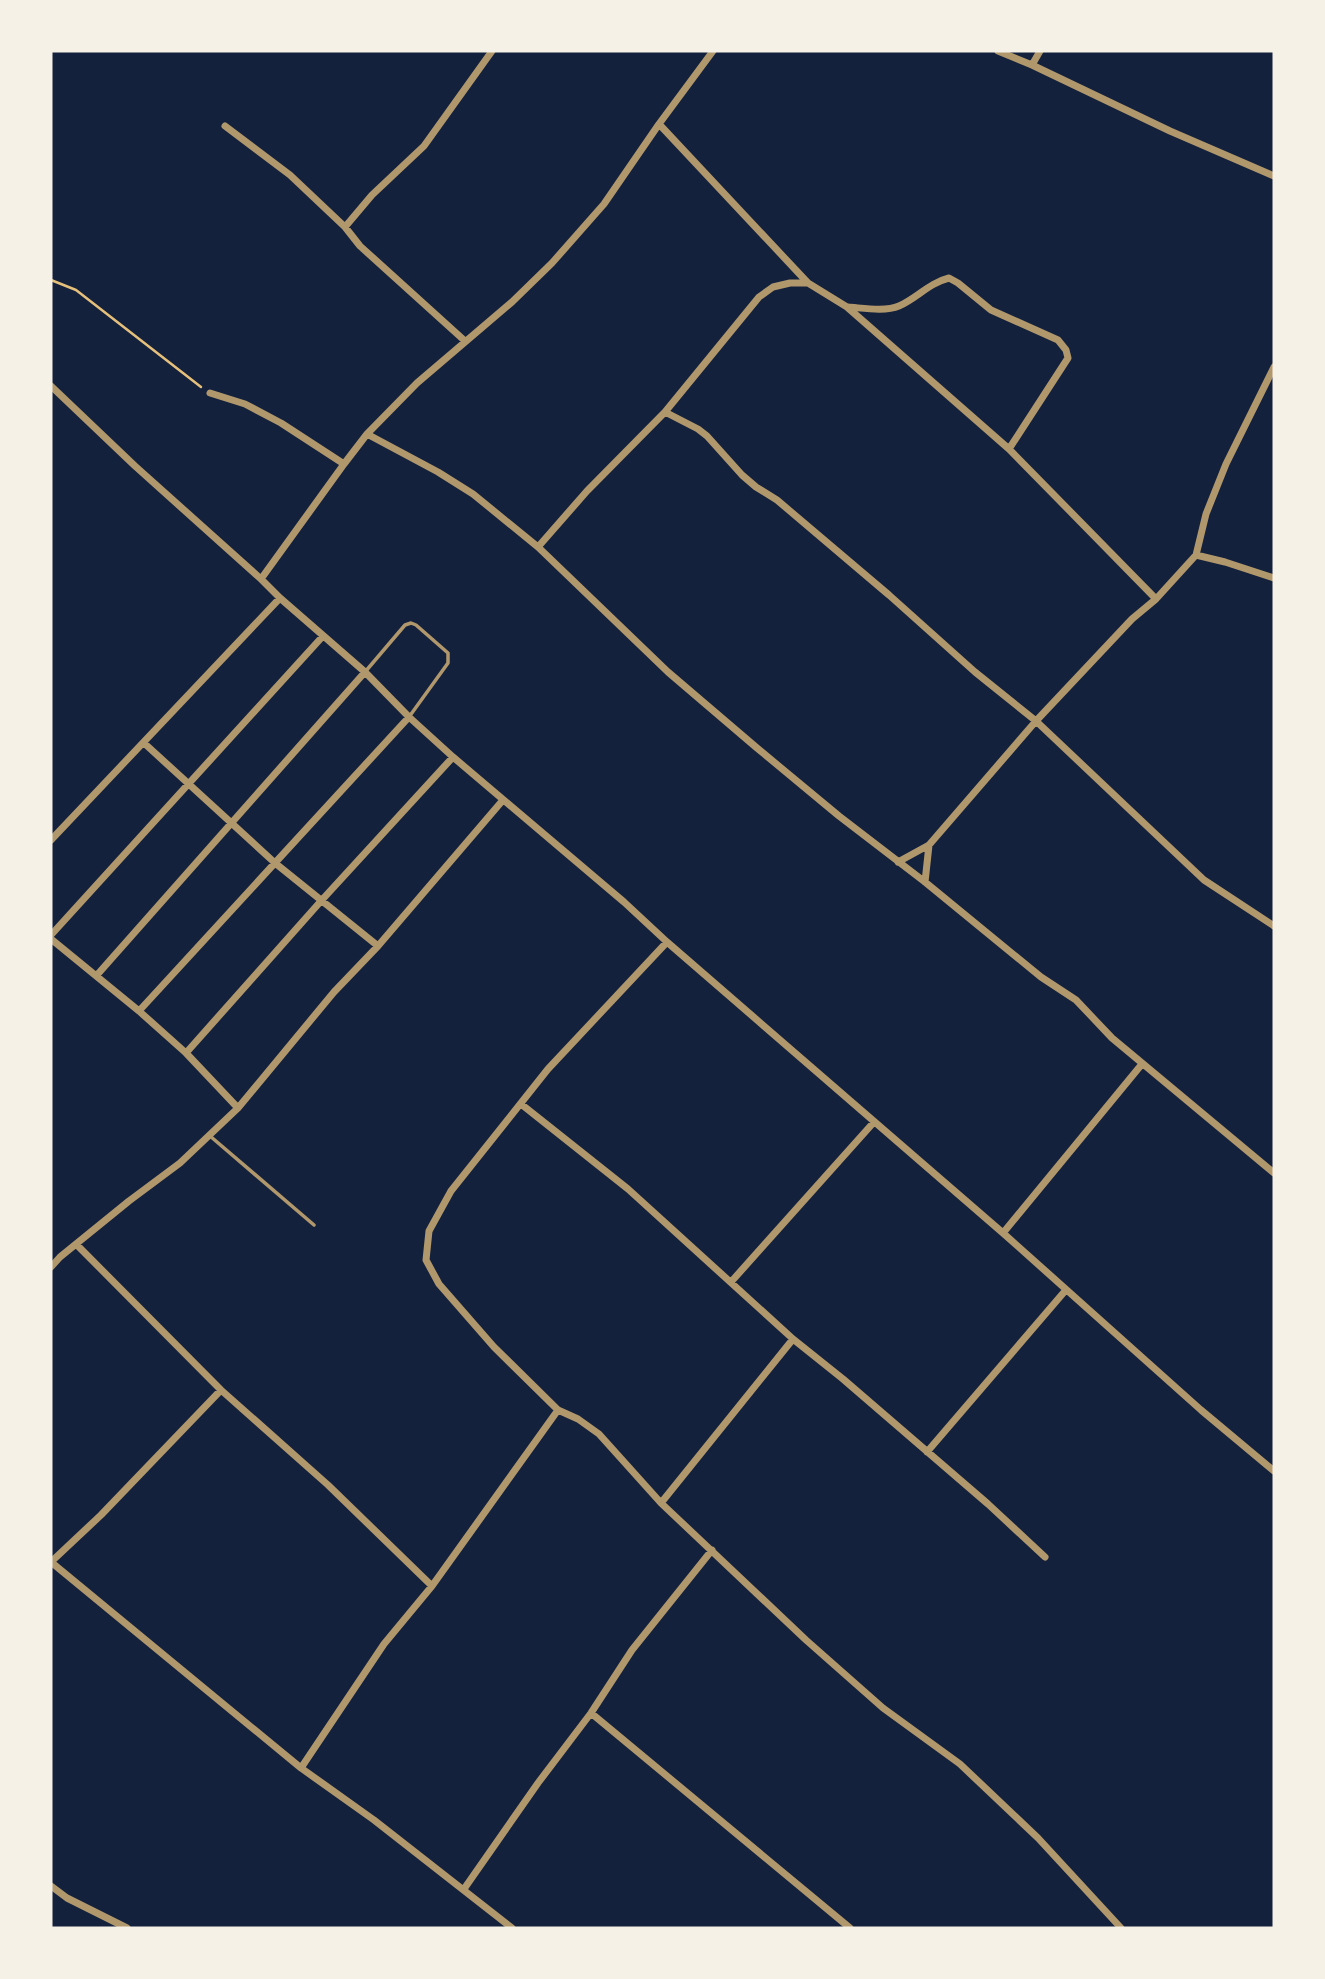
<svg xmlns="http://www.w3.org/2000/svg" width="1325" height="1979" font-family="'Titillium Web',sans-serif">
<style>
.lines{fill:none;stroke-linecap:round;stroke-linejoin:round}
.path{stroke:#e5c07b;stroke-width:2.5}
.service{stroke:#b1986c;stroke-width:3.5}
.minor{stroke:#b1986c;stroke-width:7}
</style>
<rect width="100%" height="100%" fill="#14213d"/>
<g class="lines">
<path class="path" d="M51,280L76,290L201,387"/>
<path class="service" d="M365,672L405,625L411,623L416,625L448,653V663L409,717
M210,1136L314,1225"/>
<path class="minor" d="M998,51L1032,65L1040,51
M1032,65L1170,131L1274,176
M659,124L808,283
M225,126L290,175L345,227L360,246L465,341
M345,227L372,195L424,146L492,51
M848,307C863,308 885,312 899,306C917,298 929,283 949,278L958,283L991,310L1058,340L1066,350L1068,358L1009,449
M1274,367L1226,464L1206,514L1196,555L1156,599L1132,619L1036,721L1204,880L1274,926
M51,386L135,466L261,579L280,598L365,672L409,717L453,757L624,902L667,942L1003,1233L1201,1410L1274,1471
M210,393L245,404L281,423L344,464
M665,412L698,429L707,436L742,475L756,487L777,500L889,595L975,672L1036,721L929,845L898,862
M367,434L438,472L473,494L538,547L587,491L665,412L759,297L773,287L790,283H808L847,307L1009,449L1156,599
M538,547L668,672L757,748L839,816L925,882L1041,977L1076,1000L1112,1038L1274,1173
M1196,555L1225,562L1274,578
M261,579L344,464L367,434L417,383L512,302L552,263L604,204L659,124L713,51
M144,743L275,863L378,946
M51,840L280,598
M925,882L929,845
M51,935L323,636
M51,939L139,1011L186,1053L238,1108
M667,942L548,1069L451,1191L429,1231L426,1260L439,1284L494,1347L558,1410L578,1419L599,1434L661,1503L806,1640L883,1708L960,1764L1038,1838L1121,1928
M97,975L365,672
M139,1011L409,717
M186,1053L321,901L453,757
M521,1104L628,1189L793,1339L843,1379L988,1504L1045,1557
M1003,1233L1142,1064
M76,1244L221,1390L328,1485L432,1586
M51,1267L60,1257L129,1201L180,1163L238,1108L334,992L378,946L503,800
M731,1282L874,1122
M927,1452L1065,1291
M661,1503L793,1339
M51,1562L301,1768L374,1820L512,1928
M51,1562L101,1515L221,1390
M591,1713L850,1928
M301,1768L384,1644L432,1586L558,1410
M51,1886L67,1898L127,1928
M464,1889L538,1783L591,1713L632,1650L712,1550"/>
</g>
<rect width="1325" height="1979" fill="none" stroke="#f6f1e7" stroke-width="105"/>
</svg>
